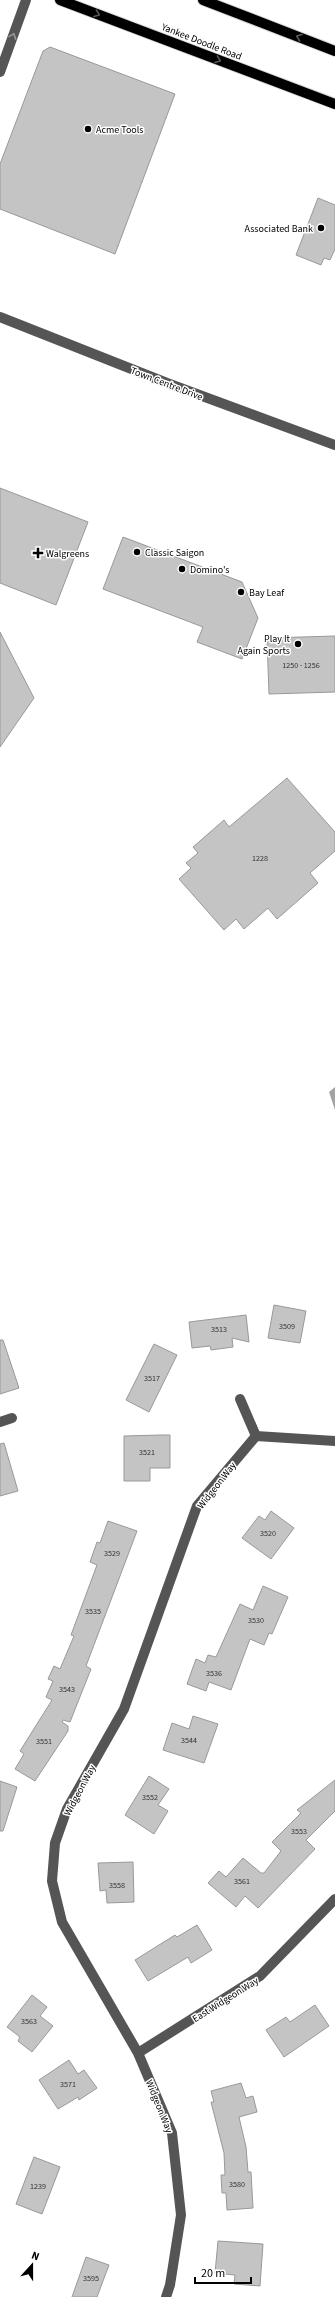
<svg xmlns="http://www.w3.org/2000/svg" width="335" height="2297" font-family="'Source Sans 3',sans-serif">
<style>
.water{fill:#a3a3a3}
.building{fill:#c4c4c4;stroke:#999}
.lines{fill:none;stroke-linecap:round;stroke-linejoin:round}
.major-casing{stroke:#dbdbdb;stroke-width:12}
.minor{stroke:#555;stroke-width:10}
.major{stroke:#000;stroke-width:10}
.oneway{stroke:#595959}
.oneway2{stroke:#999}
.poi-dot{fill:#000;stroke:#fff;stroke-width:1.5}
.labels{text-anchor:middle;stroke-width:3;stroke-linejoin:round;paint-order:stroke}
.number-label{font-size:8px;fill:#313131}
.street-label{font-size:10px;fill:#000;stroke:#fff}
.poi-label{font-size:10px;fill:#000;stroke:#fff;text-anchor:start}
</style>
<rect width="100%" height="100%" fill="#fff"/>
<path class="water" d="M335,1087V1110L329,1092Z"/>
<path class="building" d="M50,47L175,94L115,254L0,209V164L43,51Z
M318,198L335,205V249L330,260L324,258L321,265L296,255Z
M0,488L88,522L56,605L0,583Z
M123,537L242,582L258,618L242,659L197,642L203,627L103,589Z
M0,632L34,698L0,747Z
M335,636V692L269,694L267,638Z
M287,778L335,832V851L310,873L318,883L277,919L268,908L244,929L236,919L224,930L179,879L191,868L186,863L198,853L193,847L224,820L229,827Z
M274,1305L306,1311L300,1343L268,1338Z
M246,1315L249,1342L232,1338L233,1347L211,1350L210,1346L192,1348L189,1322Z
M0,1340H3L19,1388L0,1394Z
M154,1344L177,1355L149,1412L126,1400Z
M161,1435H170V1468H150V1481H124V1436Z
M4,1443L18,1491L0,1496V1444Z
M271,1511L294,1528L271,1559L242,1538L259,1516L265,1520Z
M108,1521L137,1531L86,1666L91,1669L70,1722L63,1720L62,1722L68,1726V1731L35,1781L15,1769L24,1754L20,1751L52,1700L46,1697L53,1681L48,1679L54,1666L60,1669L74,1636L71,1635L97,1565L90,1562L97,1542L100,1543Z
M263,1586L288,1597L272,1634L269,1633L264,1645L250,1639L231,1690L209,1682L206,1691L187,1684L196,1659L205,1663L208,1655L216,1657L240,1604L253,1610Z
M193,1716L218,1724L204,1763L163,1750L172,1723L189,1729Z
M149,1776L169,1789L158,1805L168,1811L154,1834L125,1815Z
M335,1780V1811L306,1840L315,1849L258,1908L245,1896L236,1907L208,1883L219,1871L226,1877L243,1858L261,1873H264L281,1851L272,1842L301,1813L297,1810Z
M0,1781L17,1787L3,1831H0Z
M133,1862L134,1902L107,1903L106,1890L100,1891L98,1863Z
M197,1925L212,1950L191,1963L188,1957L148,1981L135,1960L175,1935L177,1937Z
M32,1995L47,2007L40,2016L53,2026L32,2052L18,2041L20,2037L7,2027Z
M315,2005L329,2026L284,2057L266,2030L286,2017L290,2022Z
M69,2060L78,2074L84,2070L97,2088L79,2100L78,2097L58,2109L39,2080Z
M241,2083L246,2098L253,2096L257,2112L239,2117L246,2147L248,2172H251L253,2208L227,2210L226,2193H222L221,2175H225L224,2153L211,2102H214L211,2091Z
M34,2157L60,2167L42,2214L16,2204Z
M218,2241L263,2244L260,2286L234,2284L235,2275L215,2273Z
M86,2257L109,2265L97,2297H72Z"/>
<g class="lines">
<g class="major-casing">
<path id="major" d="M60,0L335,104
M203,0L335,51"/>
</g>
<path class="minor" d="M0,72L26,0
M0,317L167,383L335,445
M240,1399L256,1436
M0,1422L12,1418
M256,1436L335,1441
M138,2053L260,1976L335,1899
M166,2297L170,2285L181,2215L172,2133L138,2053L62,1922L52,1881L55,1843L67,1809L124,1709L197,1506L256,1436"/>
<use href="#major" class="major"/>
</g>
<defs><path id="oneway-chevron" d="M-2-3.5L2.5 0L-2 3.5" fill="none" stroke-width="1.6" stroke-linecap="round" stroke-linejoin="round"/></defs>
<g class="oneway">
<use href="#oneway-chevron" transform="translate(97 14) rotate(21)"/>
<use href="#oneway-chevron" transform="translate(299 37) rotate(-159)"/>
<use href="#oneway-chevron" transform="translate(218 60) rotate(21)"/>
</g>
<use class="oneway2" href="#oneway-chevron" transform="translate(13 36) rotate(-70)"/>
<g class="poi-dot">
<circle cx="88" cy="129" r="4"/>
<circle cx="321" cy="228" r="4"/>
<circle cx="137" cy="552" r="4"/>
<path d="M36 547h4v4h4v4h-4v4h-4v-4h-4v-4h4z"/>
<circle cx="182" cy="569" r="4"/>
<circle cx="241" cy="592" r="4"/>
<circle cx="298" cy="644" r="4"/>
</g>
<g class="labels">
<g class="number-label">
<text x="301" y="668">1250 - 1256</text>
<text x="260" y="861">1228</text>
<text x="287" y="1329">3509</text>
<text x="219" y="1332">3513</text>
<text x="152" y="1381">3517</text>
<text x="147" y="1455">3521</text>
<text x="268" y="1536">3520</text>
<text x="112" y="1556">3529</text>
<text x="93" y="1614">3535</text>
<text x="256" y="1623">3530</text>
<text x="214" y="1676">3536</text>
<text x="67" y="1692">3543</text>
<text x="189" y="1743">3544</text>
<text x="44" y="1744">3551</text>
<text x="150" y="1800">3552</text>
<text x="299" y="1834">3553</text>
<text x="242" y="1884">3561</text>
<text x="117" y="1888">3558</text>
<text x="29" y="2024">3563</text>
<text x="68" y="2087">3571</text>
<text x="237" y="2187">3580</text>
<text x="38" y="2189">1239</text>
<text x="91" y="2281">3595</text>
</g>
<g class="street-label">
<text transform="translate(202 41) rotate(21)" y="4">Yankee Doodle Road</text>
<text transform="translate(167 383) rotate(21)" y="4">Town Centre Drive</text>
<text transform="translate(216 1485) rotate(-52)" y="4">Widgeon Way</text>
<text transform="translate(79 1790) rotate(-62)" y="4">Widgeon Way</text>
<text transform="translate(225 1999) rotate(-32)" y="4">East Widgeon Way</text>
<text transform="translate(160 2106) rotate(68)" y="4">Widgeon Way</text>
</g>
<g class="poi-label">
<text x="96" y="133">Acme Tools</text>
<text x="313" y="232" text-anchor="end">Associated Bank</text>
<text x="145" y="556">Classic Saigon</text>
<text x="46" y="557">Walgreens</text>
<text x="190" y="573">Domino's</text>
<text x="249" y="596">Bay Leaf</text>
<text x="290" y="642" text-anchor="end">Play It<tspan x="290" dy="12">Again Sports</tspan></text>
</g>
</g>
<g transform="translate(32 2265) rotate(21)" stroke="#ffffff" stroke-width="3" paint-order="stroke">
<path d="M0-3L7 15L0 10L-7 15Z" fill="#000000"/>
<text y="-6" font-size="11" font-weight="bold" text-anchor="middle" fill="#000000">N</text>
</g>
<path d="M195 2277v6h56v-6" fill="none" stroke="#000000" stroke-width="2"/>
<text x="201" y="2277" font-size="12" fill="#000000" stroke="#ffffff" stroke-width="3" paint-order="stroke">20 m</text>
</svg>
